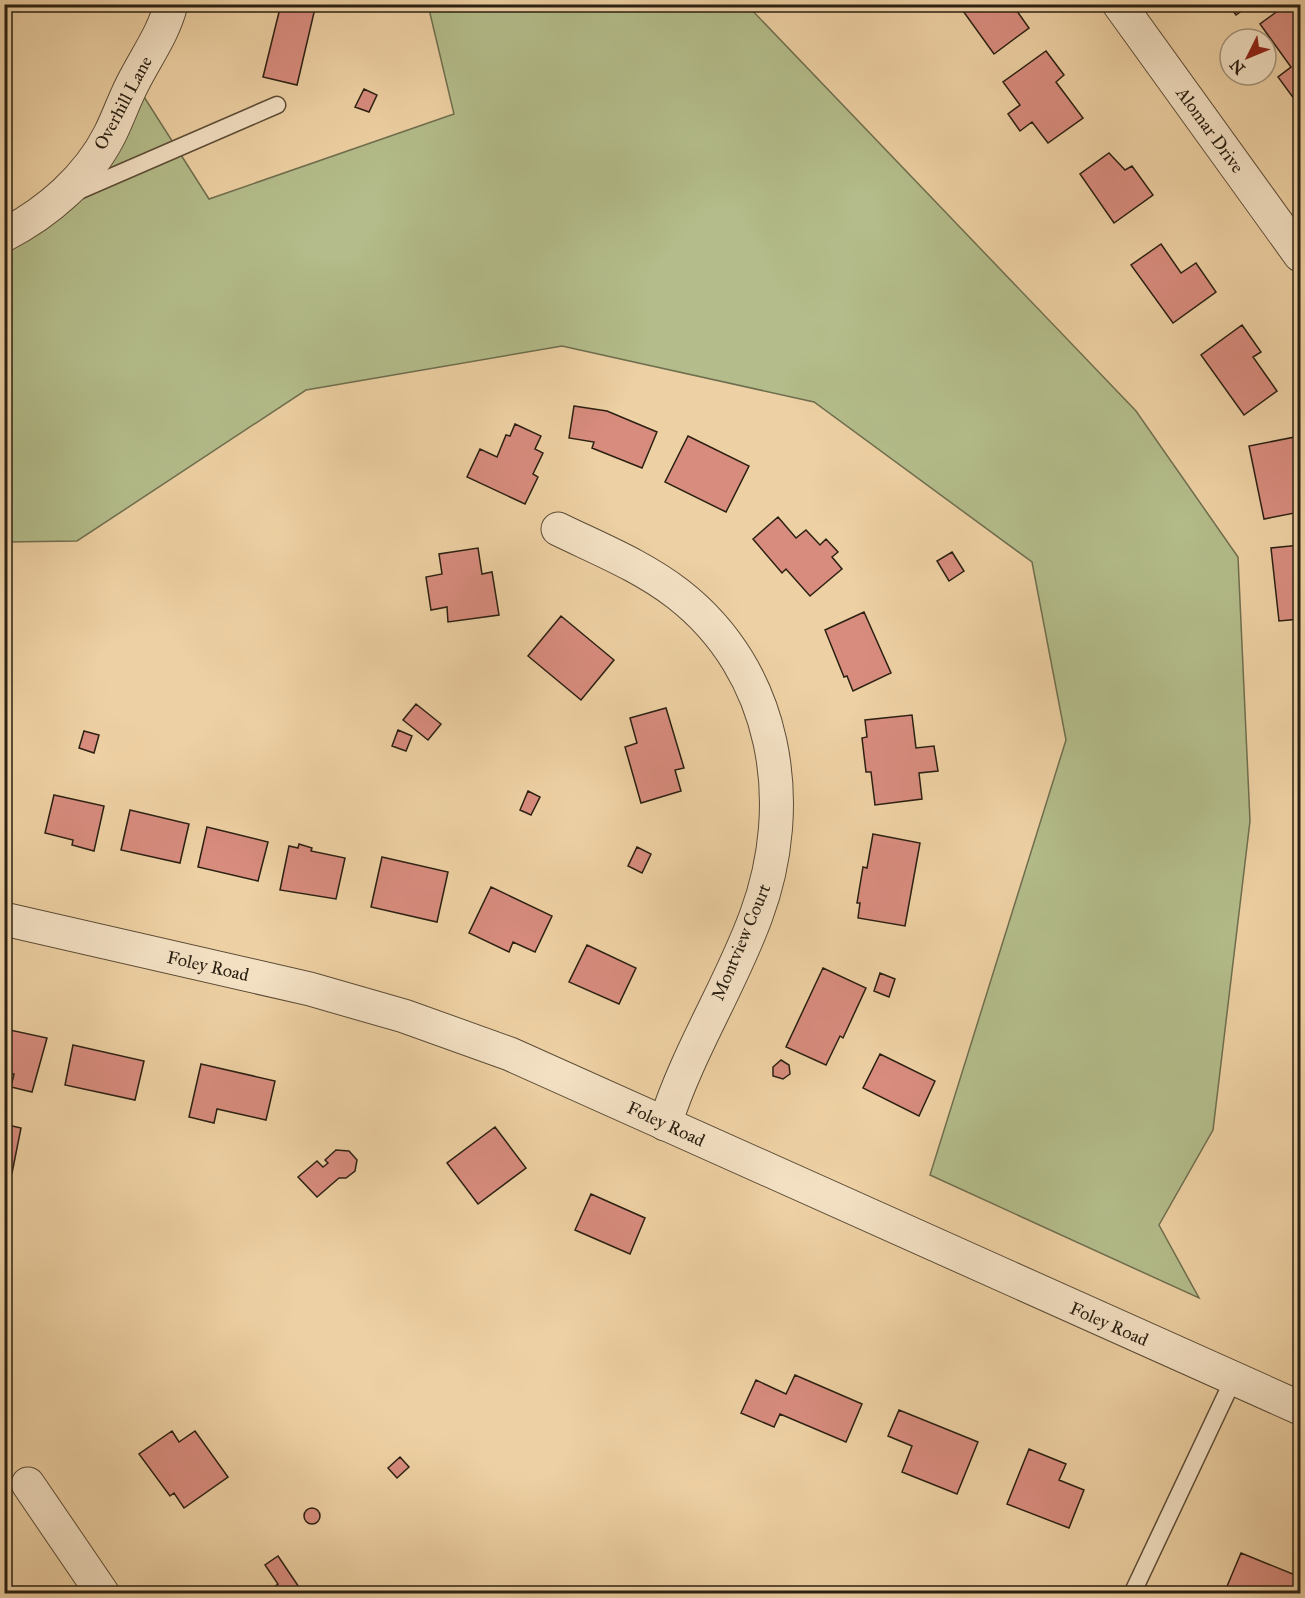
<svg xmlns="http://www.w3.org/2000/svg" width="1305" height="1598" font-family="'IM FELL Great Primer',serif">
<style>
.green{fill:#b3bc8a;stroke:#6f6e4e;stroke-width:1.5}
.building{fill:#d88c7e;stroke:#2b2012;stroke-width:1.5}
.lines{fill:none;stroke-linecap:round;stroke-linejoin:round}
.service-casing{stroke:#5c4c36;stroke-width:19}
.minor-casing{stroke:#5c4c36;stroke-width:35}
.tertiary-casing{stroke:#5c4c36;stroke-width:35}
.service{stroke:#f3e0c3;stroke-width:16}
.minor{stroke:#f3e0c3;stroke-width:33}
.tertiary{stroke:#f3e0c3;stroke-width:33}
.labels{text-anchor:middle;stroke-width:4.5;stroke-linejoin:round;paint-order:stroke}
.street-label{font-size:18px;fill:#2b2012;stroke:#f3e0c3}
</style>
<rect width="100%" height="100%" fill="#edd0a3"/>
<filter id="stains"><feTurbulence type="fractalNoise" baseFrequency=".00333" numOctaves="4"/><feColorMatrix values="0 0 0 0 .2 0 0 0 0 .09 0 0 0 0 .02 0 0 0 .5 -.17"/></filter>
<radialGradient id="worn" r=".72"><stop offset=".6" stop-color="#630" stop-opacity="0"/><stop offset="1" stop-color="#630" stop-opacity=".3"/></radialGradient>
<path class="green" d="M428,5H747L1136,411L1238,557L1250,821L1213,1130L1159,1225L1199,1298L930,1175L1066,740L1032,562L814,402L562,346L306,390L77,541L5,542V235L31,221L134,81L209,199L454,114Z"/>
<path class="building" d="M281,4H316L297,85L263,77Z
M958,4H1012L1029,28L994,54Z
M1228,4H1251L1236,15Z
M1287,4H1297L1300,10V107L1278,77L1291,67L1260,24Z
M1046,51L1064,75L1056,82L1083,118L1048,143L1032,122L1020,131L1008,114L1020,105L1003,82Z
M364,89L377,95L369,112L355,107Z
M1109,153L1125,170L1132,166L1153,195L1114,223L1080,174Z
M1161,244L1181,273L1196,263L1216,292L1173,323L1131,265Z
M1242,325L1261,352L1253,357L1277,391L1244,415L1201,355Z
M574,406L607,411L657,432L642,468L592,448L594,442L569,438Z
M515,424L541,436L535,449L543,453L533,474L538,477L525,504L467,477L480,449L497,457L506,435L510,436Z
M688,436L749,466L726,512L665,482Z
M1300,436V465H1296L1300,486V512L1264,519L1249,446Z
M778,517L796,538L806,530L820,545L826,539L838,552L832,557L842,569L810,596L786,569L782,573L753,539Z
M1300,545V619L1279,621L1271,548Z
M478,548L482,574L492,572L499,615L448,622L447,607L431,610L426,577L442,574L439,554Z
M952,552L964,571L949,581L937,561Z
M864,612L891,673L853,691L847,676L844,677L825,630Z
M561,616L614,660L581,700L528,656Z
M416,704L441,724L428,740L403,720Z
M666,708L684,768L675,770L681,791L641,803L625,747L637,743L630,718Z
M912,715L916,748L934,746L938,771L919,773L922,799L875,805L871,772H866L862,738L867,737L865,720Z
M398,730L412,736L406,751L392,746Z
M84,731L99,735L94,753L79,748Z
M528,791L540,797L531,815L520,810Z
M54,795L104,806L94,851L72,845L73,840L45,833Z
M130,810L189,824L180,863L121,850Z
M207,827L268,842L258,881L198,867Z
M873,834L920,843L905,926L858,918L860,903H857L863,867L867,868Z
M299,844L312,848L311,851L345,858L336,899L280,890L289,846L298,848Z
M637,847L651,854L642,873L628,866Z
M382,857L448,872L437,922L371,907Z
M491,887L552,916L535,952L513,942L509,952L469,933Z
M587,945L636,968L619,1004L569,982Z
M823,968L866,988L843,1038L840,1036L826,1065L786,1047Z
M880,973L895,979L889,997L874,991Z
M4,1021L5,1029L47,1038L32,1092L11,1087L14,1074L4,1072Z
M73,1045L144,1061L135,1100L65,1085Z
M880,1054L935,1081L919,1116L863,1088Z
M781,1060L789,1065L790,1074L783,1079L773,1076V1067Z
M201,1064L275,1081L266,1120L217,1109L214,1123L189,1117Z
M4,1124L21,1128L12,1173L4,1171Z
M495,1127L526,1168L478,1204L447,1163Z
M336,1150L349,1151L357,1160L355,1171L346,1178H339L317,1197L298,1177L317,1161L323,1167L328,1163L325,1160Z
M591,1194L645,1218L630,1254L575,1230Z
M795,1375L862,1404L846,1442L780,1414L774,1427L741,1413L756,1380L786,1394Z
M899,1410L978,1442L957,1494L902,1472L912,1446L888,1436Z
M172,1431L179,1442L195,1431L228,1477L184,1508L174,1493L170,1496L139,1454Z
M1029,1449L1066,1464L1059,1480L1084,1490L1069,1528L1007,1504Z
M400,1457L409,1467L397,1478L388,1468Z
M304 1516a8 8 0 1 1 16 0a8 8 0 1 1-16 0Z
M1241,1553L1300,1577L1294,1594H1232L1225,1591Z
M278,1556L303,1593L265,1594L278,1584L265,1565Z"/>
<g class="lines">
<g class="service-casing">
<path id="service" d="M74,193L277,105
M1132,1594L1233,1380"/>
</g>
<g class="minor-casing">
<path id="minor" d="M1119,4L1300,255
M4,235C47,213 88,178 110,134C119,116 125,97 135,79C148,54 164,32 171,4
M558,529C599,549 642,566 678,594C777,671 798,803 756,916C730,987 688,1051 665,1124
M28,1484L103,1594"/>
</g>
<g class="tertiary-casing">
<path id="tertiary" d="M4,919L310,989L404,1016L510,1054L1300,1408"/>
</g>
<use href="#service" class="service"/>
<use href="#minor" class="minor"/>
<use href="#tertiary" class="tertiary"/>
</g>
<g class="labels">
<g class="street-label">
<text transform="translate(123 103) rotate(-62)" y="6">Overhill Lane</text>
<text transform="translate(1210 130) rotate(54)" y="6">Alomar Drive</text>
<text transform="translate(741 942) rotate(-67)" y="6">Montview Court</text>
<text transform="translate(208 966) rotate(13)" y="6">Foley Road</text>
<text transform="translate(666 1124) rotate(25)" y="6">Foley Road</text>
<text transform="translate(1109 1324) rotate(24)" y="6">Foley Road</text>
</g>
</g>
<rect width="1305" height="1598" fill="none" stroke="#edd0a3" stroke-width="24"/>
<rect x="6" y="6" width="1293" height="1586" fill="none" stroke="#2b2012" stroke-width="3"/>
<rect x="12" y="12" width="1281" height="1574" fill="none" stroke="#2b2012" stroke-width="1.5"/>
<g transform="translate(1248 57) rotate(227)"><circle r="28" fill="#f3e0c3" stroke="#a3937c" stroke-width="1.5"/>
<path d="M0-4.5L10 22L0 15L-10 22Z" fill="#8f2418"/>
<text y="-9" font-size="16" font-weight="bold" text-anchor="middle" fill="#2b2012">N</text>
</g>
<rect width="100%" height="100%" filter="url(#stains)"/>
<rect width="100%" height="100%" fill="url(#worn)"/>
</svg>
